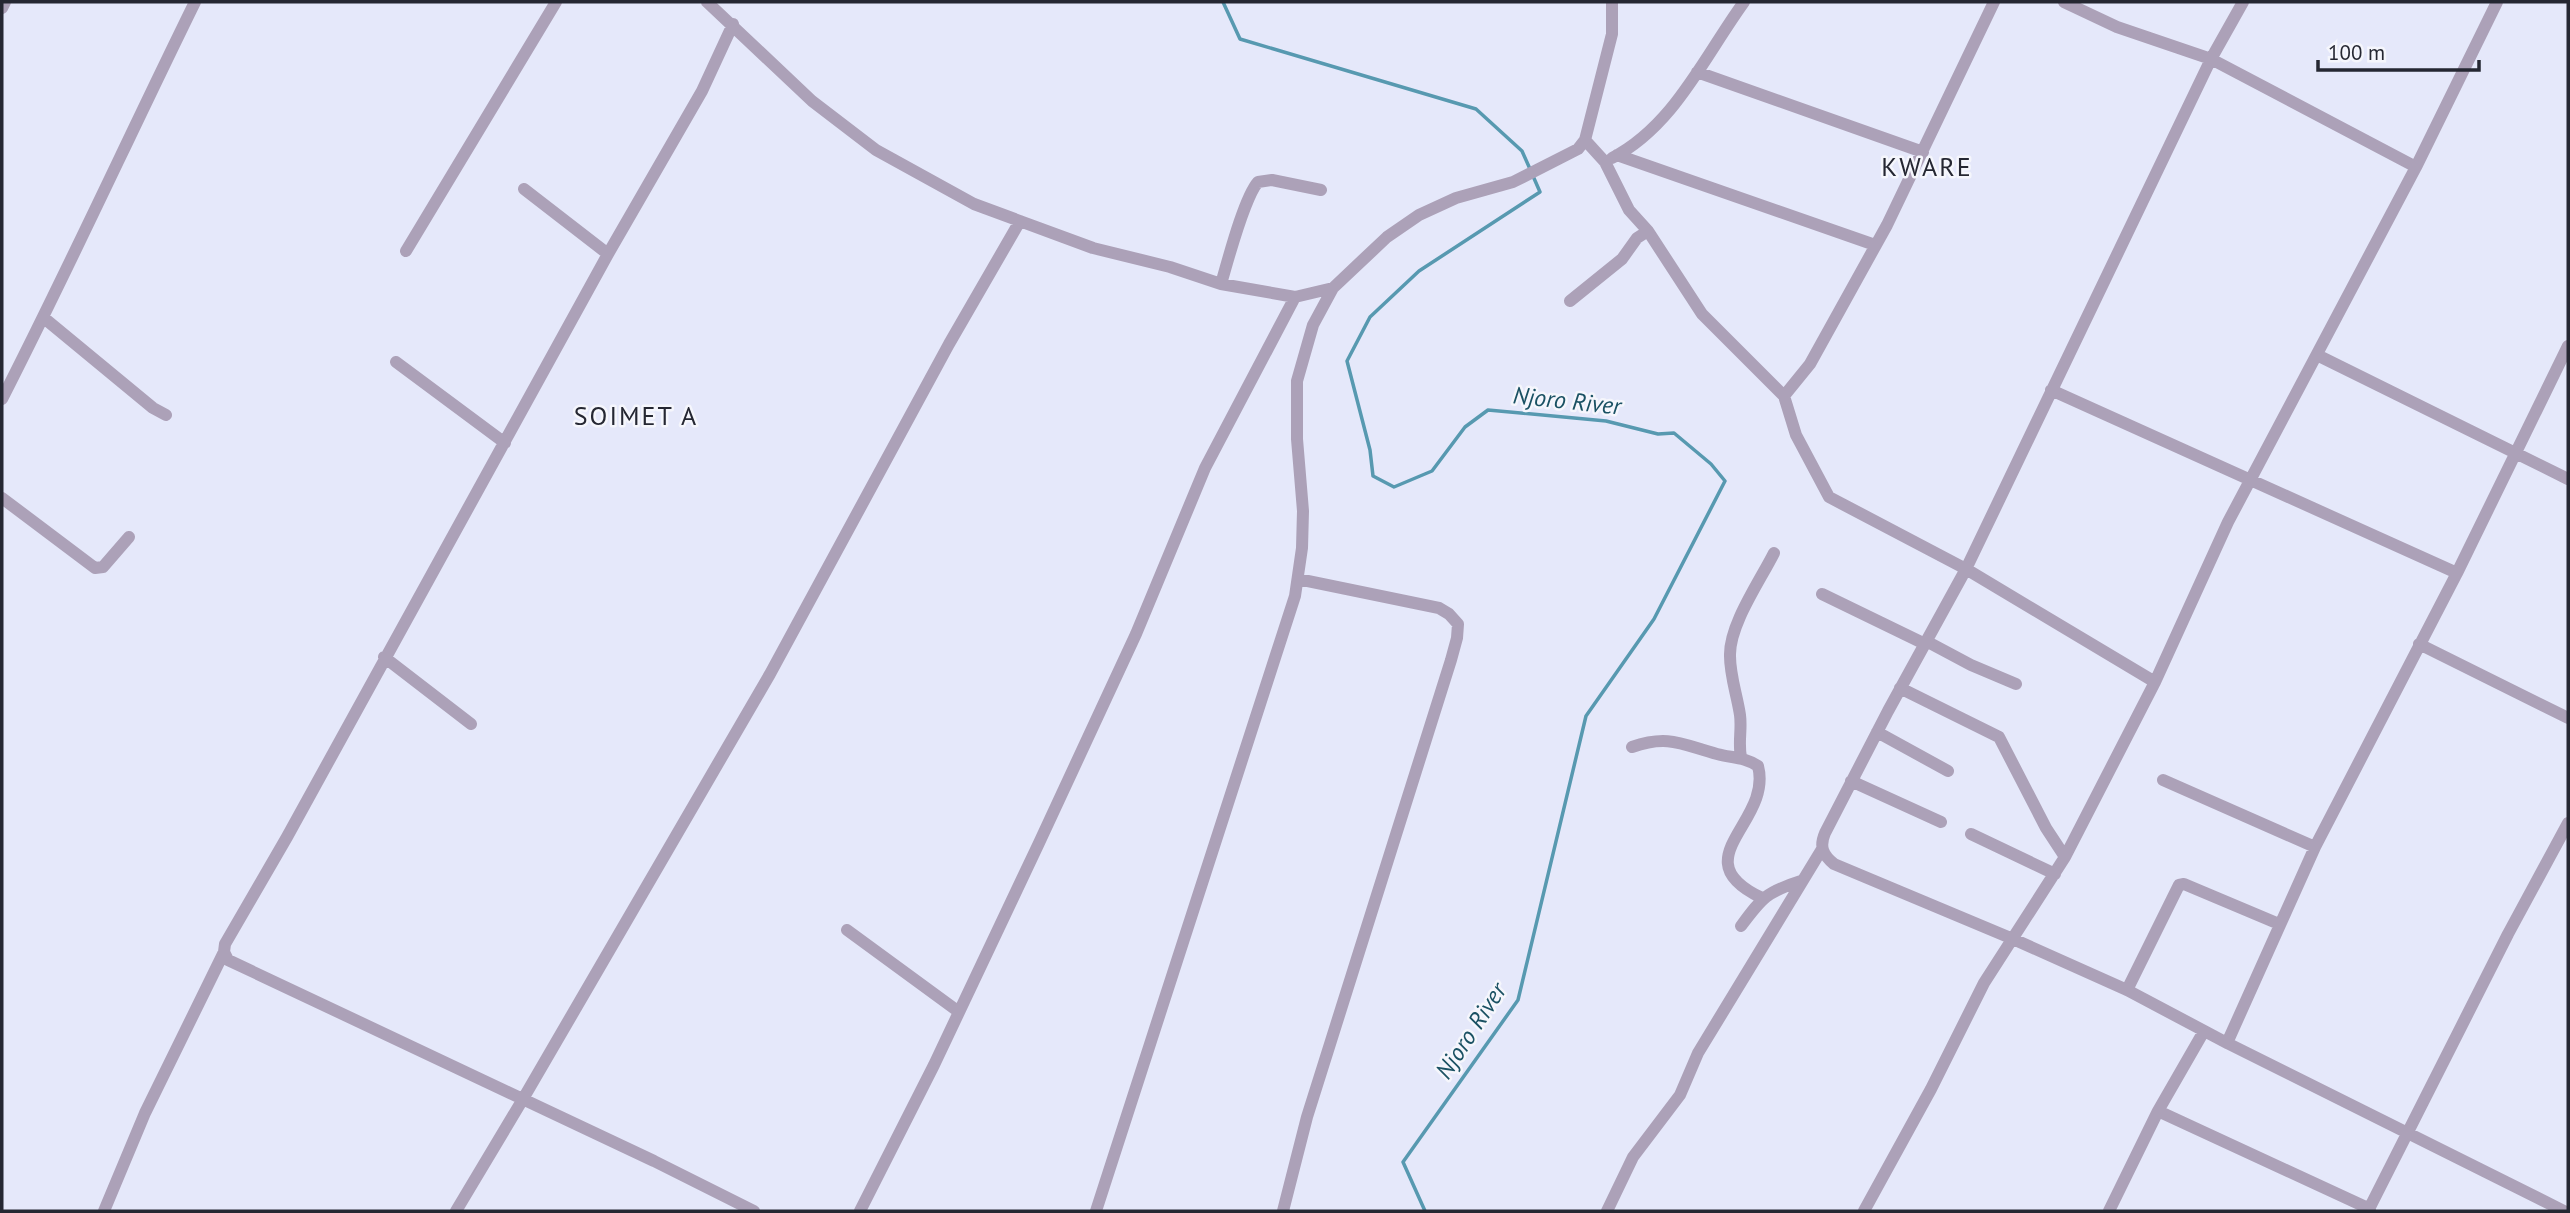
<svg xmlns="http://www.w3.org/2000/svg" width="2570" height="1213" font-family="'PT Sans',sans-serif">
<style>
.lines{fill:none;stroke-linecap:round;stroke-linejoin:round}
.stream{stroke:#5799b0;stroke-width:3.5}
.minor{stroke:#aca1b8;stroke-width:12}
.labels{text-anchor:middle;stroke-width:5;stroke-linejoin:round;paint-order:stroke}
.water-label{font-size:24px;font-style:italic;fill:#1a5163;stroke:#f5f6fc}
.quarter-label{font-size:26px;letter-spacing:2px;fill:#252732;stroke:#f5f6fc}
</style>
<rect width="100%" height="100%" fill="#e5e8fa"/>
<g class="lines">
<path class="stream" d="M1223,2L1240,39L1476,109L1522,151L1530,169
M1425,1211L1403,1162L1518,1000L1586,716L1654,619L1725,481L1711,464L1674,433L1658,434L1606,421L1488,410L1465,427L1432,471L1394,487L1373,476L1370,450L1347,361L1370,317L1419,271L1540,192L1533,176"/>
<path class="minor" d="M707,2L812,101L876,150L974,204L1093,248L1170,267L1221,284L1295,297L1333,288
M2064,2L2117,27L2211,59L2416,167
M2243,2L2211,59L1966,569L1888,711L1825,833C1819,847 1823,855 1834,864L2013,939L2127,990L2227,1043L2564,1211
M2,8L5,2
M733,24L702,91L608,254L287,837L225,944L224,952L228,960L654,1161L754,1211
M1697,72L1923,152
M1585,140L1605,162L1629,210L1648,231L1702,314L1784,396L1796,435L1829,497L1966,569L2155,682
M1617,155L1875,245
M1612,158C1674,126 1704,57 1744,2
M524,189L608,254
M406,251L556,2
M1221,284C1228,260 1244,198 1258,182L1272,180L1321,190
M1570,301L1622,259L1637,238L1648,231
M44,318L153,408L166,415
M2317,355L2568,479
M396,362L505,443
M2051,390L2457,573
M1784,396L1810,364L1887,225L1994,2
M2,399C69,268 130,134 195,2
M2,498L95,568L103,567L129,537
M1822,594L1925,644
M1926,641L1971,665L2016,684
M2419,644L2568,718
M384,657L471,724
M1900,688L1999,737L2046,828L2065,857
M1877,732L1948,771
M1632,747C1669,734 1683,745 1717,754C1732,758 1745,757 1758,766C1773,823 1680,859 1762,898
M1741,757C1738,743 1742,729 1740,715C1737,695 1730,676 1730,656C1729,625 1760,581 1774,553
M2163,780L2315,847
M1851,781L1941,822
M1971,834L2055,874
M1741,926C1762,898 1766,892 1801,881
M847,930L959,1012
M2127,990L2179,885L2184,884L2279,924
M2227,1043L2315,847L2457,573L2568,346
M2158,1111L2370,1209
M104,1211L145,1113L224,952
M456,1211L523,1099L770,674L949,344L1020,221
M860,1211L934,1065L1039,843L1136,634L1205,468L1295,297
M1096,1211L1295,596L1302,548L1303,511L1297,439V381L1313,325L1333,288L1387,237L1419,215L1456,198L1513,182L1578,149L1585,140L1612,34V2
M1283,1211L1307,1117L1451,660L1457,638L1458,624L1449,614L1439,608L1298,579
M1607,1211L1633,1157L1680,1095L1698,1053L1822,849
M1864,1211L1931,1089L1984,983L2065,857L2155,682L2228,522L2416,167L2497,2
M2109,1211L2158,1111L2204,1031
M2368,1211L2508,934L2568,823"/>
</g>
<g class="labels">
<g class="water-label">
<text transform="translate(1567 401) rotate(6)" y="8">Njoro River</text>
<text transform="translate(1471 1031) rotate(-57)" y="8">Njoro River</text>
</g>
<g class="quarter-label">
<text x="1927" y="176">KWARE</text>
<text x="636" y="425">SOIMET A</text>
</g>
</g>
<rect width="2570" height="1213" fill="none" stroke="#252732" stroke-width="7"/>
<path d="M2318 60v10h161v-10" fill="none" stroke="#252732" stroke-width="3.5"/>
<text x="2328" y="60" font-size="21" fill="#252732" stroke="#f5f6fc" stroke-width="5" paint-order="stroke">100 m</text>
</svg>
